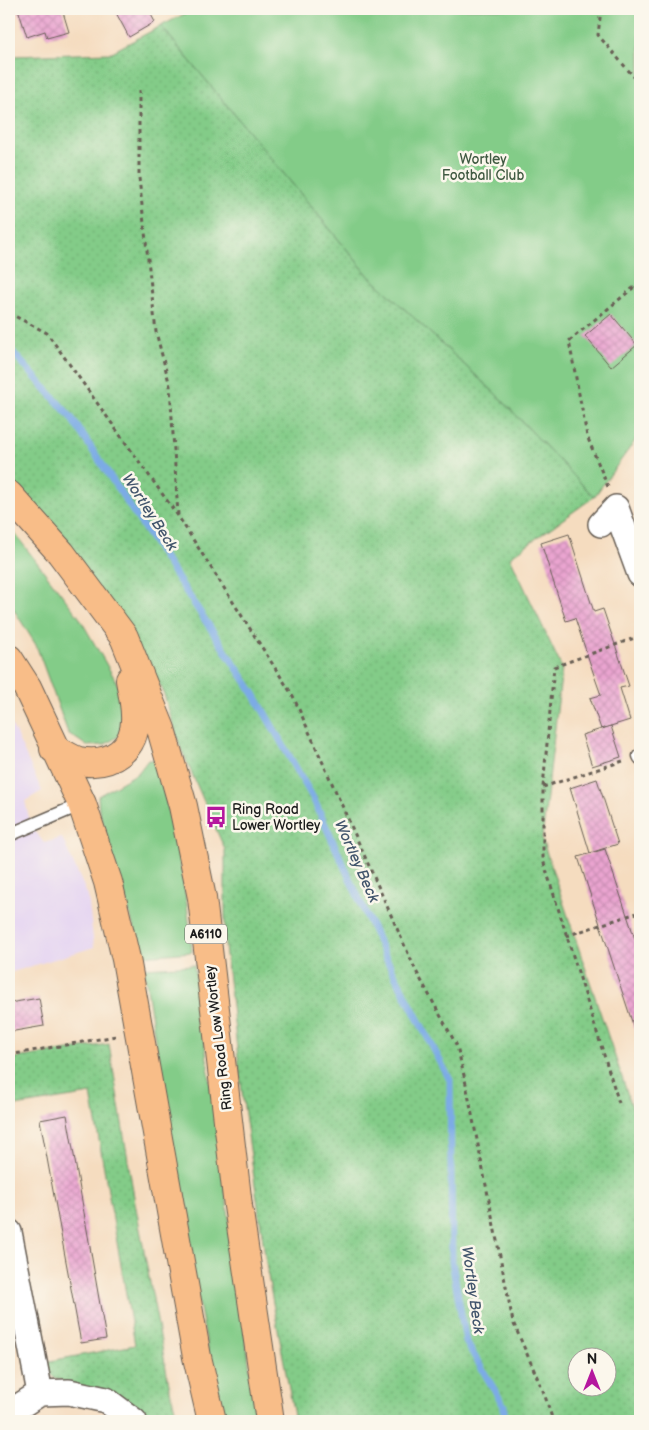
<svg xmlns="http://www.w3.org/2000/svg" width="649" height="1430" font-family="'Balsamiq Sans',sans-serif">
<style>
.built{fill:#e4d3f2}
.grass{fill:url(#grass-dots);stroke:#507452;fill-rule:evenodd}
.green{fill:#83cc88;stroke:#507452}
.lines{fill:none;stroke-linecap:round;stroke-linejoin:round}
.stream{stroke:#7babe5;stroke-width:7}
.building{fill:url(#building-cross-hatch)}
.service-casing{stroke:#685f55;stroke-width:15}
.minor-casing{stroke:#685f55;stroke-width:28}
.trunk-casing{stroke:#685f55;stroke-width:30}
.path{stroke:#685f55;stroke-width:3;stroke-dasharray:4 4;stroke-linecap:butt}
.service{stroke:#fff;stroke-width:12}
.minor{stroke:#fff;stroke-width:25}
.trunk{stroke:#f8bd88;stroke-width:28}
.labels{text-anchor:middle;stroke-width:5;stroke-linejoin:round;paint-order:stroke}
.shield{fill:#fbf7ec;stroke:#5f5e5a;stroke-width:1}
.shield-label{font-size:12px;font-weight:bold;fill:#1c1c1c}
.park-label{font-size:14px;fill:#405a42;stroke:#fbf7ec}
.poi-label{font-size:14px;fill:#1c1c1c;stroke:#fbf7ec;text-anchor:start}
.street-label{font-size:14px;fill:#1c1c1c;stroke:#fbf7ec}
.water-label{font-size:15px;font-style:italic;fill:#42556c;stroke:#fbf7ec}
</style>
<defs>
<pattern id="grass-dots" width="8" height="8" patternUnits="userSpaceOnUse" patternTransform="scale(1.25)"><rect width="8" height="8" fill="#83cc88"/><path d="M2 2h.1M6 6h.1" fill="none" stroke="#71af75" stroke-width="1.8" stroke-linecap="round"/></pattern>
<pattern id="building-cross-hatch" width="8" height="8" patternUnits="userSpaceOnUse" patternTransform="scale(1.25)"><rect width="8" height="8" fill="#eaa4d0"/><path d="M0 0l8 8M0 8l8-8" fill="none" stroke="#c88db2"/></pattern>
</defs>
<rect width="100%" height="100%" fill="#fbf7ec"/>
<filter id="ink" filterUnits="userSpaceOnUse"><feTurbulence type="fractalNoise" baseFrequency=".02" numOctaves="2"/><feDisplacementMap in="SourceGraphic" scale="10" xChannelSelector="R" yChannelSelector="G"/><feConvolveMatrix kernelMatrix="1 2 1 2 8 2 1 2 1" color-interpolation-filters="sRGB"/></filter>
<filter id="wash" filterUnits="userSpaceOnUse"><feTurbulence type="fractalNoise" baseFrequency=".0096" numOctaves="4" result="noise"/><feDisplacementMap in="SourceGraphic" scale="20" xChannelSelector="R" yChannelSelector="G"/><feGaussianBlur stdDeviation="1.12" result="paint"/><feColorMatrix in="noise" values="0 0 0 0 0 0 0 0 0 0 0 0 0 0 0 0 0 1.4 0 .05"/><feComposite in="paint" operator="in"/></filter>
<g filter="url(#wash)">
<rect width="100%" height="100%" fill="#f5dcbf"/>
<path class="built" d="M9,719L42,791L25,801L31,826L44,843L62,838L88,896L94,947L9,973Z"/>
<path class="grass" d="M161,26L369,276L497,395L594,497L510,557L562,668L542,839L640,1131V1421H295L268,1276L243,1100L225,946V850L180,746L162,688L124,637L9,495V52L12,56L110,53ZM576,1358H606V1388H576Z
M109,1044L134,1197L170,1390L178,1421H149L144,1415L53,1377L47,1371L45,1362L135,1345L91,1094L9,1107V1059Z"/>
<path class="green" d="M194,9H640V434L594,497L497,395L369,276L161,26Z
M9,526L79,617L116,681L123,697L126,721L119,736L104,745L87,746L68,733L36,645L9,602Z
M148,760H155C173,823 187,886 192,952L142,956L99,810L98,796L138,773Z
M194,965L257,1421H222L184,1227L144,968Z"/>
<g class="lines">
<path class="stream" d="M9,348L70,416L254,694L313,798L386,958L450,1080L452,1262L466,1342L504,1406V1421"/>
</g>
<g id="blocks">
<path class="building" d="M18,9H62L69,32L47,38L45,31L27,37Z
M114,9H148L155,22L129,37Z
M611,314L637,345L611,367L585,336Z
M569,534L594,612L603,609L629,686L620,688L630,720L601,729L590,698L601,695L595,678L575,618L566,621L541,543Z
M611,726L621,757L592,766L582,735Z
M597,779L618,844L590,853L570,788Z
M605,849L640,954V1037H637L578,857Z
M39,998L44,1026L9,1032V1003Z
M67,1115L106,1339L81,1343L40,1120Z"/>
</g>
</g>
<g filter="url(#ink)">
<use href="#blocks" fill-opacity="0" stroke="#685f55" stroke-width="1"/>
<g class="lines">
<g class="service-casing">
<path id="service" d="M639,756L640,758
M9,835L82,804"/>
</g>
<g class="minor-casing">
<path id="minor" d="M601,524L616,508L640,574
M9,1232L40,1393
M9,1413L40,1393L69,1392L106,1400L134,1421"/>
</g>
<g class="trunk-casing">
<path id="trunk" d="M9,495L61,553L124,637L161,729L183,806L202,898L238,1206L270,1421
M9,659L27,687L82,804L108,882L126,959L197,1357L212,1421
M54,749C62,752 71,759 79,761C111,767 137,749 135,715C135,704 132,692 130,680"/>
</g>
<path class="path" d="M601,9L598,35L640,84
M139,90V178L156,332L170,386L178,515
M9,313L47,333L178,516L293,696L416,971L457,1046L466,1084L513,1322L544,1393L553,1421
M608,487L587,436L569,341L633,288L640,294
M543,787L623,761
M566,936L640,912
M9,1055L116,1036
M619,1103L543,860V787L554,667L640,636"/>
<use href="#service" class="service"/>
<use href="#minor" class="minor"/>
<use href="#trunk" class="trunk"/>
</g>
</g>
<defs>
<g id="bus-bare" transform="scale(1.725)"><path d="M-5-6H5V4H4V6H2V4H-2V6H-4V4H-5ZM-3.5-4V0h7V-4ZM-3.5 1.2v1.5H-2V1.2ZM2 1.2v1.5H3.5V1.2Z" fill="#b5179e" stroke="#fbf7ec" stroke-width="2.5" paint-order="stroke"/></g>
</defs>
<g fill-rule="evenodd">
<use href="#bus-bare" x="216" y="817"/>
</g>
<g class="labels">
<rect class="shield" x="185" y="924.5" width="42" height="19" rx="4"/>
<g class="shield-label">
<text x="206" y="938">A6110</text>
</g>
<g class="park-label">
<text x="483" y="164">Wortley<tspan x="483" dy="16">Football Club</tspan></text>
</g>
<g class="poi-label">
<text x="232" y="814">Ring Road<tspan x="232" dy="16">Lower Wortley</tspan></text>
</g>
<g class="street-label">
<text transform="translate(218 1038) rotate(-97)" y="5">Ring Road Low Wortley</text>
</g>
<g class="water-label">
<text transform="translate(150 512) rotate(57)" y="5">Wortley Beck</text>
<text transform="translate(357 861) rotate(66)" y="5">Wortley Beck</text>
<text transform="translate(473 1290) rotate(82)" y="5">Wortley Beck</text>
</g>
</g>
<rect width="649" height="1430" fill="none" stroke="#fbf7ec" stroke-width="30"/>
<g transform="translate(592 1372)"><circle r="24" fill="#fbf7ec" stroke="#a29f99"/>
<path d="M0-4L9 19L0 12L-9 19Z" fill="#b5179e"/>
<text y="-8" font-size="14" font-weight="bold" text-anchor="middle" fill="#1c1c1c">N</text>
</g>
</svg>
